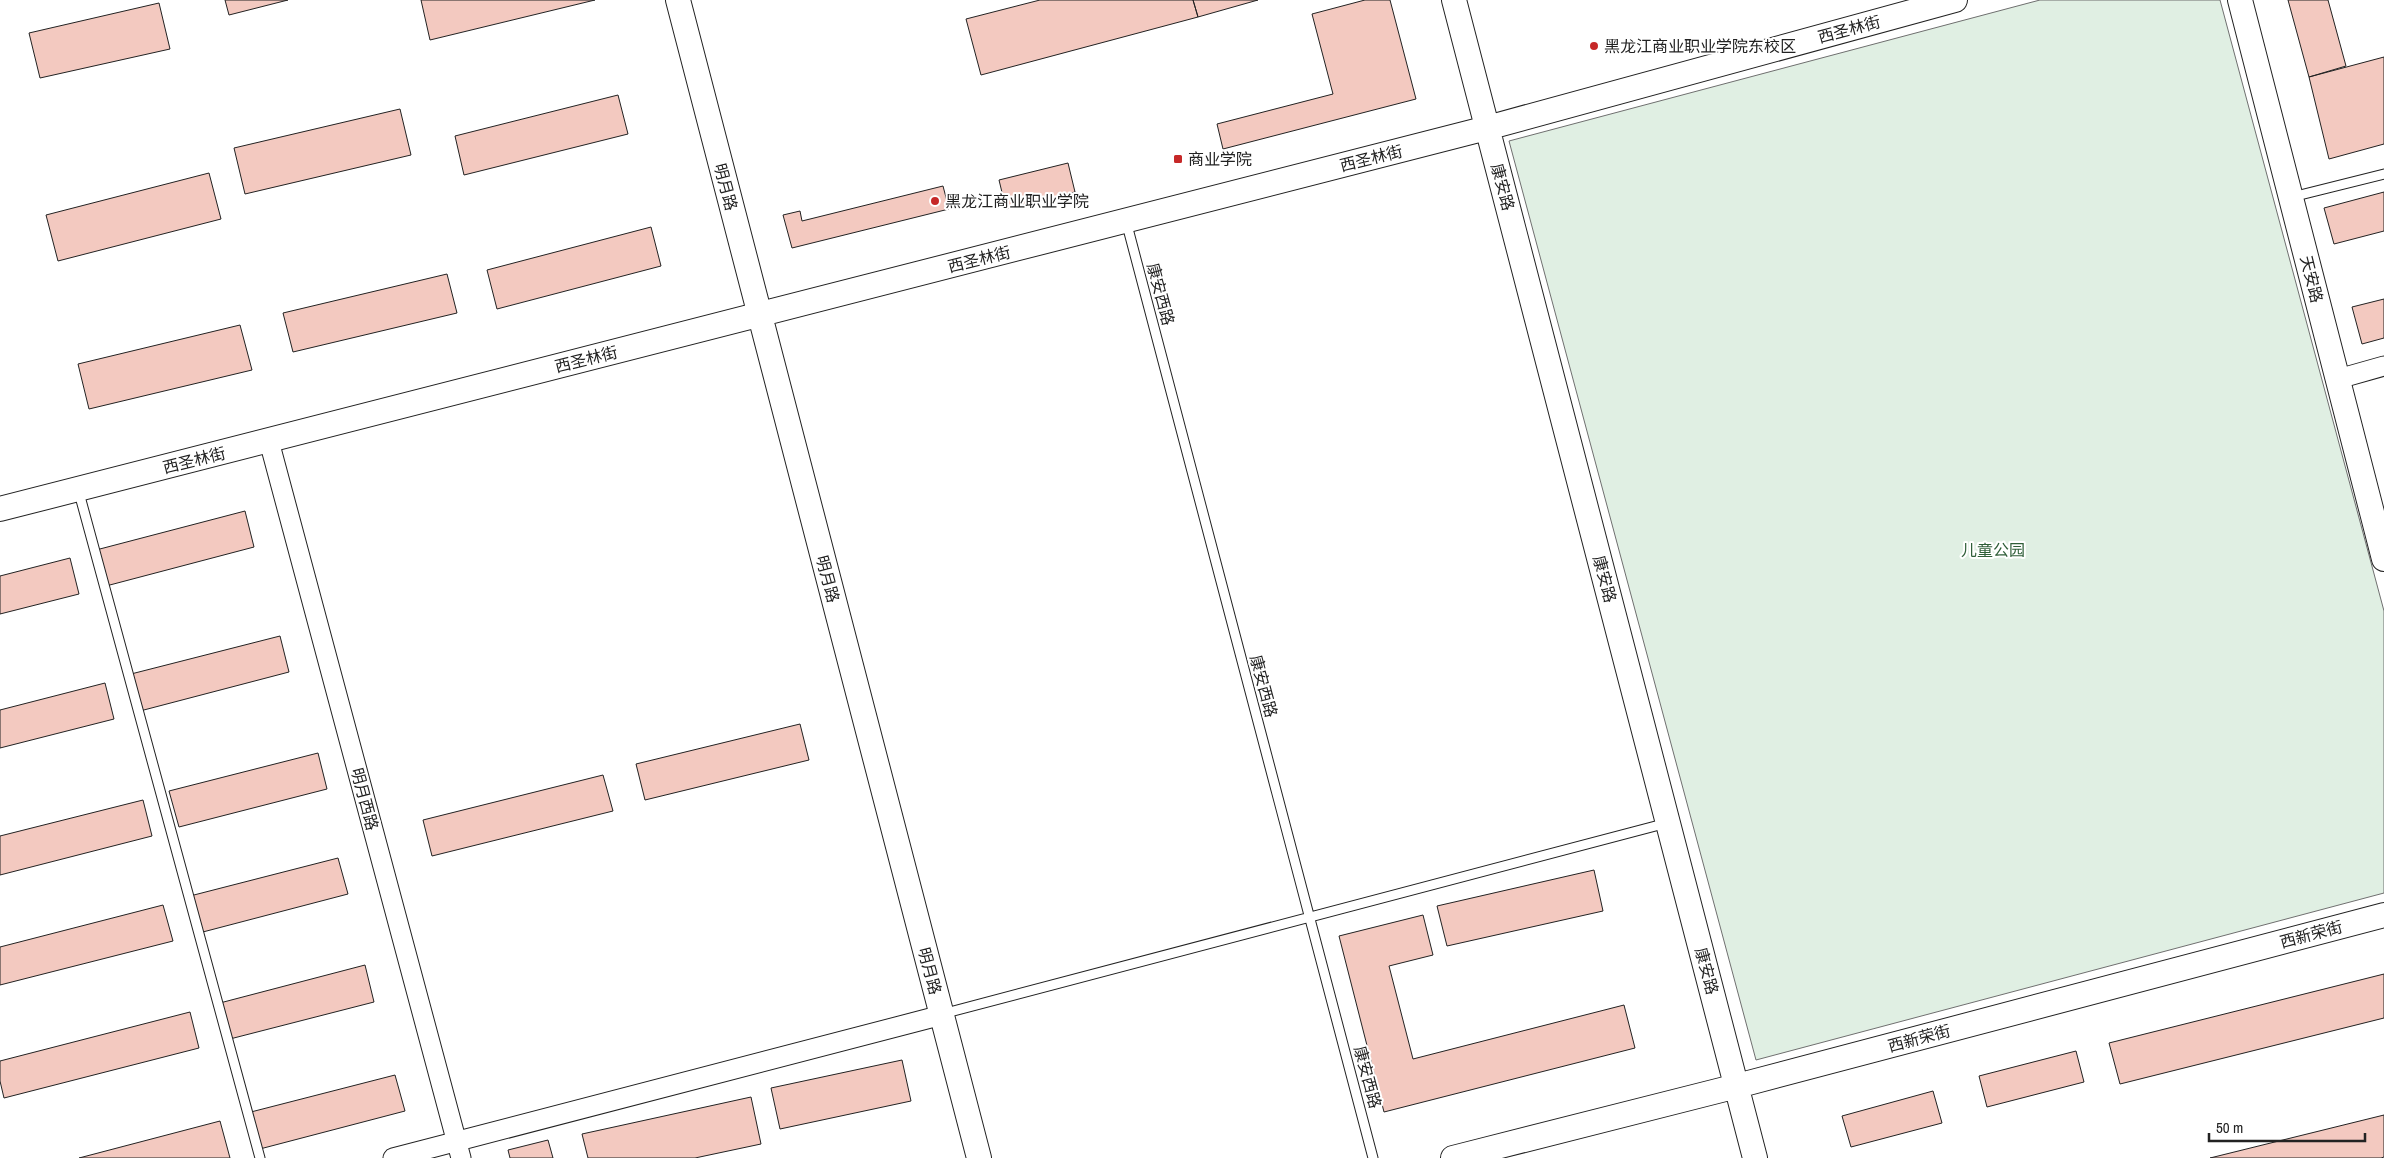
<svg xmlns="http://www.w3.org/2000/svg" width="2384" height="1158" font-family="'Archivo Narrow','Noto Sans SC',sans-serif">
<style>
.green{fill:#e0efe3;stroke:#6f6f6f}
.building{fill:#f3c9c0;stroke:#222}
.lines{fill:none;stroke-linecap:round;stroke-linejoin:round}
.service-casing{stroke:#222;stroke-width:11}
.minor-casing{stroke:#222;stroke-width:21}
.tertiary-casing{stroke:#222;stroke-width:26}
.service{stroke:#fff;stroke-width:9}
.minor{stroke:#fff;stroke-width:19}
.tertiary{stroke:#fff;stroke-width:24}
.poi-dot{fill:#c62828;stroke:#fff;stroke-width:2}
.labels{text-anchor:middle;stroke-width:4;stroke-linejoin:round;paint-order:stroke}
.street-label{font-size:16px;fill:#222;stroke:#fff}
.poi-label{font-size:16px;fill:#222;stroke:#fff;text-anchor:start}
.park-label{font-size:16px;fill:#2f5e38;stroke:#fff}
</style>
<rect width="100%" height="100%" fill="#fff"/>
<path class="green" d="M2040,0H2220L2384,611V893L1756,1060L1509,141Z"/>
<path class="building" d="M225,0H288L229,15Z
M421,0H595L430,40Z
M1040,0H1193L1198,17L981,75L966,19Z
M1193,0H1258L1198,17Z
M1365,0H1390L1416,99L1223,149L1217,124L1333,94L1312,14Z
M2288,0H2328L2346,66L2309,77Z
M159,3L170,49L40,78L29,33Z
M2384,57V144L2329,159L2309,77Z
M618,95L628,134L464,175L455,136Z
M400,109L411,155L245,194L234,148Z
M1068,163L1075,192L1006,209L999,180Z
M209,173L221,219L58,261L46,215Z
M943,186L949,209L792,248L783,215L800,211L802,221Z
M2384,192V231L2334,244L2324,208Z
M651,227L661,266L497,309L487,270Z
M447,274L457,313L293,352L283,313Z
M2384,299V338L2362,344L2352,307Z
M240,325L252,370L89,409L78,364Z
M245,511L254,547L106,586L96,550Z
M70,558L79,594L0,614V576Z
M280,636L289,672L140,711L131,674Z
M105,683L114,719L0,748V710Z
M800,724L809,760L645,800L636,764Z
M318,753L327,789L179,827L169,791Z
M603,775L613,811L432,856L423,820Z
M143,800L152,836L0,875V836Z
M338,858L348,894L199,933L190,896Z
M1594,870L1603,911L1447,946L1437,906Z
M163,905L173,941L0,985V947Z
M1423,915L1433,955L1389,966L1413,1059L1624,1005L1635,1048L1384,1112L1339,936Z
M365,965L374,1002L226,1040L216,1004Z
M2384,974V1018L2120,1084L2109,1043Z
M190,1012L199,1048L4,1098L0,1081V1061Z
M2076,1051L2084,1082L1987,1107L1979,1076Z
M902,1060L911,1101L780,1129L771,1088Z
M395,1075L405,1111L256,1150L247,1113Z
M1933,1091L1942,1123L1851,1147L1842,1116Z
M751,1097L761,1144L695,1158H588L582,1134Z
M2384,1115V1157L2381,1158H2210Z
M220,1121L230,1158H79Z
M548,1140L553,1158H510L508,1150Z"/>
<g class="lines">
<g class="service-casing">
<path id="service" d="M2292,197L2384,174
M1126,221L1373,1158
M78,489L260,1158
M942,1014L1667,823"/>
</g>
<g class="minor-casing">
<path id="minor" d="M2338,379L2384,366
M269,441L461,1158
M393,1158L942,1015"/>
</g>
<g class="tertiary-casing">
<path id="tertiary" d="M678,0L979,1158
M1454,0L1755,1158
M2240,0L2384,559
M0,509L1487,128L1955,0
M1453,1158L1737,1086L2384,915"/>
</g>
<use href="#service" class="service"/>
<use href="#minor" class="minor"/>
<use href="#tertiary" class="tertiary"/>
</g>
<g class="poi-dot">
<circle cx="1594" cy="46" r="5"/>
<rect x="1173" y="154" width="10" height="10" rx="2.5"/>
<circle cx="935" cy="201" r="5"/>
</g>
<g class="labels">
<g class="street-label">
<text transform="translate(1849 29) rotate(-15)" y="6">西圣林街</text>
<text transform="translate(1371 158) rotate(-14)" y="6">西圣林街</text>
<text transform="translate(726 187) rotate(75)" y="6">明月路</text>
<text transform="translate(1503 187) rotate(75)" y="6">康安路</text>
<text transform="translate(979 259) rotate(-14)" y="6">西圣林街</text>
<text transform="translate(2312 279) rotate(76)" y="6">天安路</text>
<text transform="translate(1161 294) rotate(75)" y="6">康安西路</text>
<text transform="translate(586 359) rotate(-14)" y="6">西圣林街</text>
<text transform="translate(194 460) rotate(-14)" y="6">西圣林街</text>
<text transform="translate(828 579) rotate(75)" y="6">明月路</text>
<text transform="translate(1605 579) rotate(75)" y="6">康安路</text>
<text transform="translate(1264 686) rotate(75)" y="6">康安西路</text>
<text transform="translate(365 799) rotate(75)" y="6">明月西路</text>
<text transform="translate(2311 934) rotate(-15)" y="6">西新荣街</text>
<text transform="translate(930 971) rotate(75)" y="6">明月路</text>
<text transform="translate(1707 971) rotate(75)" y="6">康安路</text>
<text transform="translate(1919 1038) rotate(-15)" y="6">西新荣街</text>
<text transform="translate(1368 1077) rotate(75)" y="6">康安西路</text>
</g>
<g class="poi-label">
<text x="1604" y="52">黑龙江商业职业学院东校区</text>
<text x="1188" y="165">商业学院</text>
<text x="945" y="207">黑龙江商业职业学院</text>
</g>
<g class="park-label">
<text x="1993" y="556">儿童公园</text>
</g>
</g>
<path d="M2209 1133v8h156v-8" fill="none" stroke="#222222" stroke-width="2.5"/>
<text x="2216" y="1133" font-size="15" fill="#222222" stroke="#ffffff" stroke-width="4" paint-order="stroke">50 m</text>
</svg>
